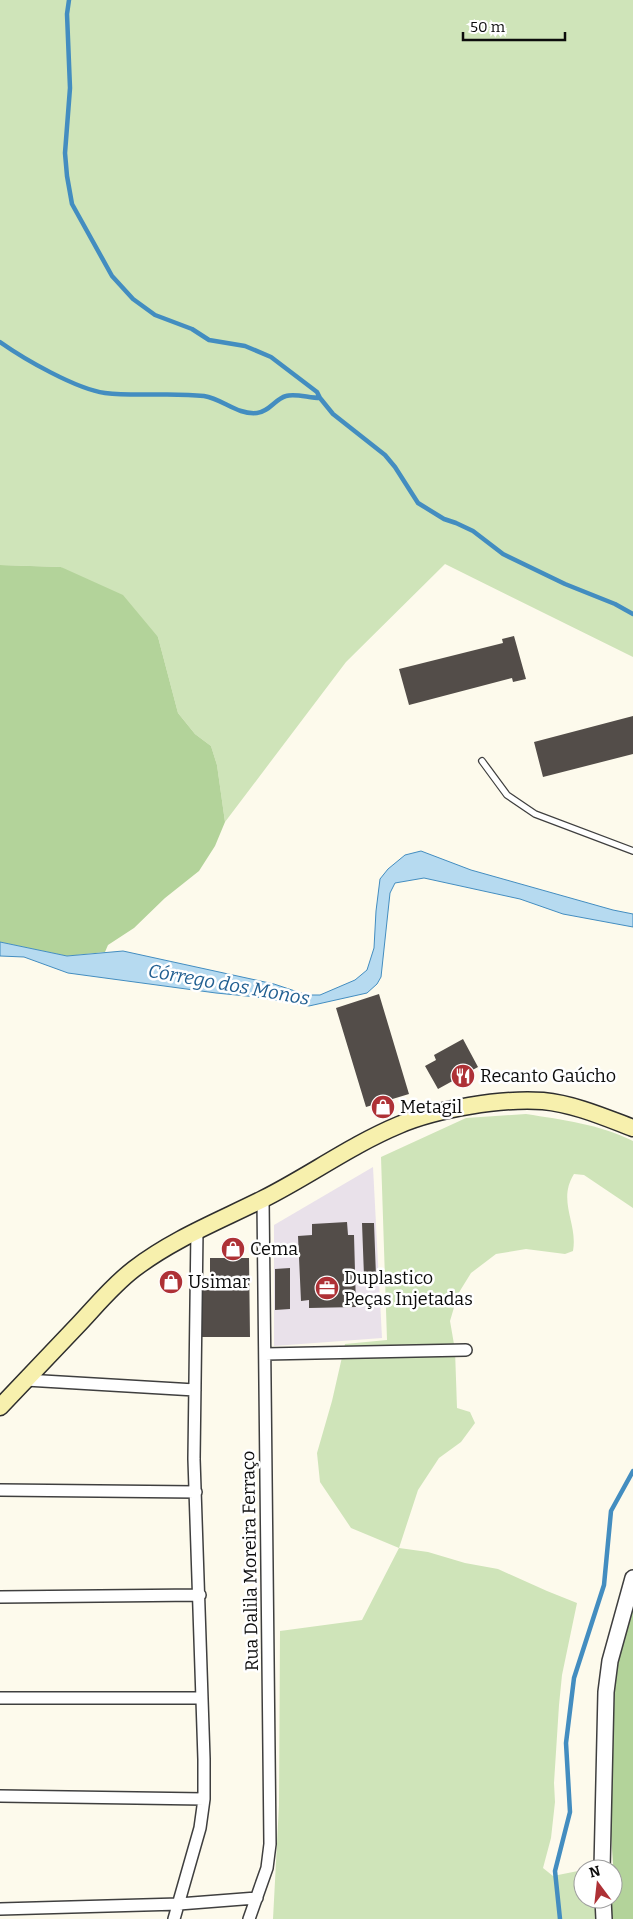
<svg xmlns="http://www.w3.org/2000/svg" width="633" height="1919" font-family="Bitter,serif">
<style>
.industrial{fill:#e9e1ea}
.green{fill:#cfe4b9}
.forest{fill:#b3d39a}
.water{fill:#b6daf0;stroke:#438dc0}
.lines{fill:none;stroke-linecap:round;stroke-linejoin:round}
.stream{stroke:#438dc0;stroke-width:4.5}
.building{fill:#534d49}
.service-casing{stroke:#3f3f3f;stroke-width:8}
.minor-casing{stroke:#3f3f3f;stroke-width:14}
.tertiary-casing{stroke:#3f3f3f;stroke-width:18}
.secondary-casing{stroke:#2e2e2e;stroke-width:19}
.service{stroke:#fff;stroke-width:5.5}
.minor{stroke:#fff;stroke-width:11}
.tertiary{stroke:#fff;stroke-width:15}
.secondary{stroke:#f7f0ad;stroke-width:16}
.labels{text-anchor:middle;stroke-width:5;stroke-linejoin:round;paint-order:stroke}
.poi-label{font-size:18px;fill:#0c0c0c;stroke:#fff;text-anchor:start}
.street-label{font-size:18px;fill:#0c0c0c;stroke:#fff}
.water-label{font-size:19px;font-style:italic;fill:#215f91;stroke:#fff}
</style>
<rect width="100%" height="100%" fill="#fdfaec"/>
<path class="industrial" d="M373,1167L382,1338L274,1346V1225Z"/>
<path class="green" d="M0,0H633V657L445,564L346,662L225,822L217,765L211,746L195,734L178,713L158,637L61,567L0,565Z
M526,1114C563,1120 599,1124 633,1141V1208L584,1175L574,1174C557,1201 578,1223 573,1251L565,1254L526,1249L496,1254L471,1273L458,1294L450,1321L455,1350L457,1408L470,1412L475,1423L461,1442L439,1458L418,1490L399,1548L428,1552L465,1563L498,1569L547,1591L577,1603L562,1675L559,1705L554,1783L555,1802L551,1838L543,1868L553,1876L583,1870V1899H598L597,1919H273L279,1805L280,1631L362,1620L399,1548L351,1528L320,1482L317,1453L332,1401L345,1344L387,1340L381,1157L466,1118Z"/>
<path class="forest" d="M0,565L61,567L123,595L158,637L178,713L195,734L211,746L217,765L225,822L215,846L199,871L165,898L134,928L108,945L105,952L67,956L0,942Z
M633,1602V1919H597L598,1899H613V1869H598V1867L613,1864C607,1776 604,1686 633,1602Z"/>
<path class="water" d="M421,851L471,870L613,910L633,914V927L563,914L520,899L424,878L395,883L390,893L381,977L377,984L367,993L309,1006L257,997L216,993L68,973L24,957L0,956V942L67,956L123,951L274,984L307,995H320L355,980L367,970L374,948L376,911L380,879L388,869L405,855Z"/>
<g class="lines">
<path class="stream" d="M69,0L67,14L70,88L65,153L67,176L72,204L112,276L133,299L155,315L192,329L209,340L245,346L271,357L317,392L320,398L333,414L385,455L395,467L418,503L444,519L456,523L473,531L503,554L565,584L615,604L633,614
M0,342C24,359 76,389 105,393C138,397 171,392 204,396C223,399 237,415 257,413C269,412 275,399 286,396C295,393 309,398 320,398
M560,1919L555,1871L570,1812L566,1743L574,1678L604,1585L611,1511L633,1471"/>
</g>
<path class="building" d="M514,636L526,679L513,682L512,678L409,705L399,669L503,643L502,639Z
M633,716V754L543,777L534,742Z
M379,994L409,1094L366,1107L336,1008Z
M463,1039L478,1067L438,1089L425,1066L436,1060L434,1055Z
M347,1222L348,1235H354L356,1307L309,1308V1300L301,1301L298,1236L312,1235V1224Z
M362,1223H374L376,1276H364Z
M210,1258H249L250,1337H202V1288H210Z
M290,1268V1309L275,1310V1269Z"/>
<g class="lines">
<g class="service-casing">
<path id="service" d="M482,761L507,795L535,814L633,851"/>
</g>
<g class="minor-casing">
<path id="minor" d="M265,1354L466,1350
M26,1380L195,1390
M0,1490L196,1492
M0,1597L200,1595
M0,1698H202
M0,1796L204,1799
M0,1909L179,1904L257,1898
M174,1919L200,1828L204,1799V1759L194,1459L197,1230
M249,1919L267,1868L270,1844L263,1199"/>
</g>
<g class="tertiary-casing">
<path id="tertiary" d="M602,1869L606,1692L610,1661L633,1578
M603,1899L604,1919"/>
</g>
<g class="secondary-casing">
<path id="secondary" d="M0,1407C26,1380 52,1352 78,1325C96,1306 113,1285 134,1269C173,1239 219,1221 263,1199C309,1176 351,1145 399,1125C436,1109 502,1098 543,1101C574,1104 604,1117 633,1128"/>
</g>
<use href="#service" class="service"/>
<use href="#minor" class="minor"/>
<use href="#tertiary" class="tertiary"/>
<use href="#secondary" class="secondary"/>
</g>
<defs>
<g id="restaurant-disc" transform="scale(1.25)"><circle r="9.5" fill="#ae3136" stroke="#fff"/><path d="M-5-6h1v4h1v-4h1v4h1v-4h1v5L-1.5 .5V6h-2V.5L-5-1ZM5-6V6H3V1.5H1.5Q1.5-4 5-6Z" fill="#fff"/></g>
<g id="shop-disc" transform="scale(1.25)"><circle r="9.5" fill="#ae3136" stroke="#fff"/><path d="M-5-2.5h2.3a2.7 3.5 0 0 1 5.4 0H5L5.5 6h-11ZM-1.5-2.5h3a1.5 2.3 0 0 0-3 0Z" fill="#fff"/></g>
<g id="office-disc" transform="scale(1.25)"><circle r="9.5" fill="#ae3136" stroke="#fff"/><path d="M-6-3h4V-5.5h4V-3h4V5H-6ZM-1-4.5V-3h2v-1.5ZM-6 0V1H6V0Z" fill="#fff"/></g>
</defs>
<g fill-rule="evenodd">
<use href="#restaurant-disc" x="463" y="1076"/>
<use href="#shop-disc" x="383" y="1107"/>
<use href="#shop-disc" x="233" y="1249"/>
<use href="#shop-disc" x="171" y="1282"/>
<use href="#office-disc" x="327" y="1288"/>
</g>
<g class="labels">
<g class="poi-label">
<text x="480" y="1082">Recanto Gaúcho</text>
<text x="400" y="1113">Metagil</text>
<text x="250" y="1255">Cema</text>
<text x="344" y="1284">Duplastico<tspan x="344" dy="21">Peças Injetadas</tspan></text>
<text x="188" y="1288">Usimar</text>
</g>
<g class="street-label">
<text transform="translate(250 1561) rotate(-91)" y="6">Rua Dalila Moreira Ferraço</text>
</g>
<g class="water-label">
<text transform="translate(229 984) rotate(10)" y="7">Córrego dos Monos</text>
</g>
</g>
<g transform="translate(598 1884) rotate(345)"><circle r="24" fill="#ffffff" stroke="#9e9e9e"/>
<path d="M0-4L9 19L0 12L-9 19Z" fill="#ae3136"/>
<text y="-8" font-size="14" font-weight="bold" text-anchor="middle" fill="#0c0c0c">N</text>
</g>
<path d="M463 32v8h102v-8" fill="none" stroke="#0c0c0c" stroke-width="2.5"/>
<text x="470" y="32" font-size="15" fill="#0c0c0c" stroke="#ffffff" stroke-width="4" paint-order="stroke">50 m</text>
</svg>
